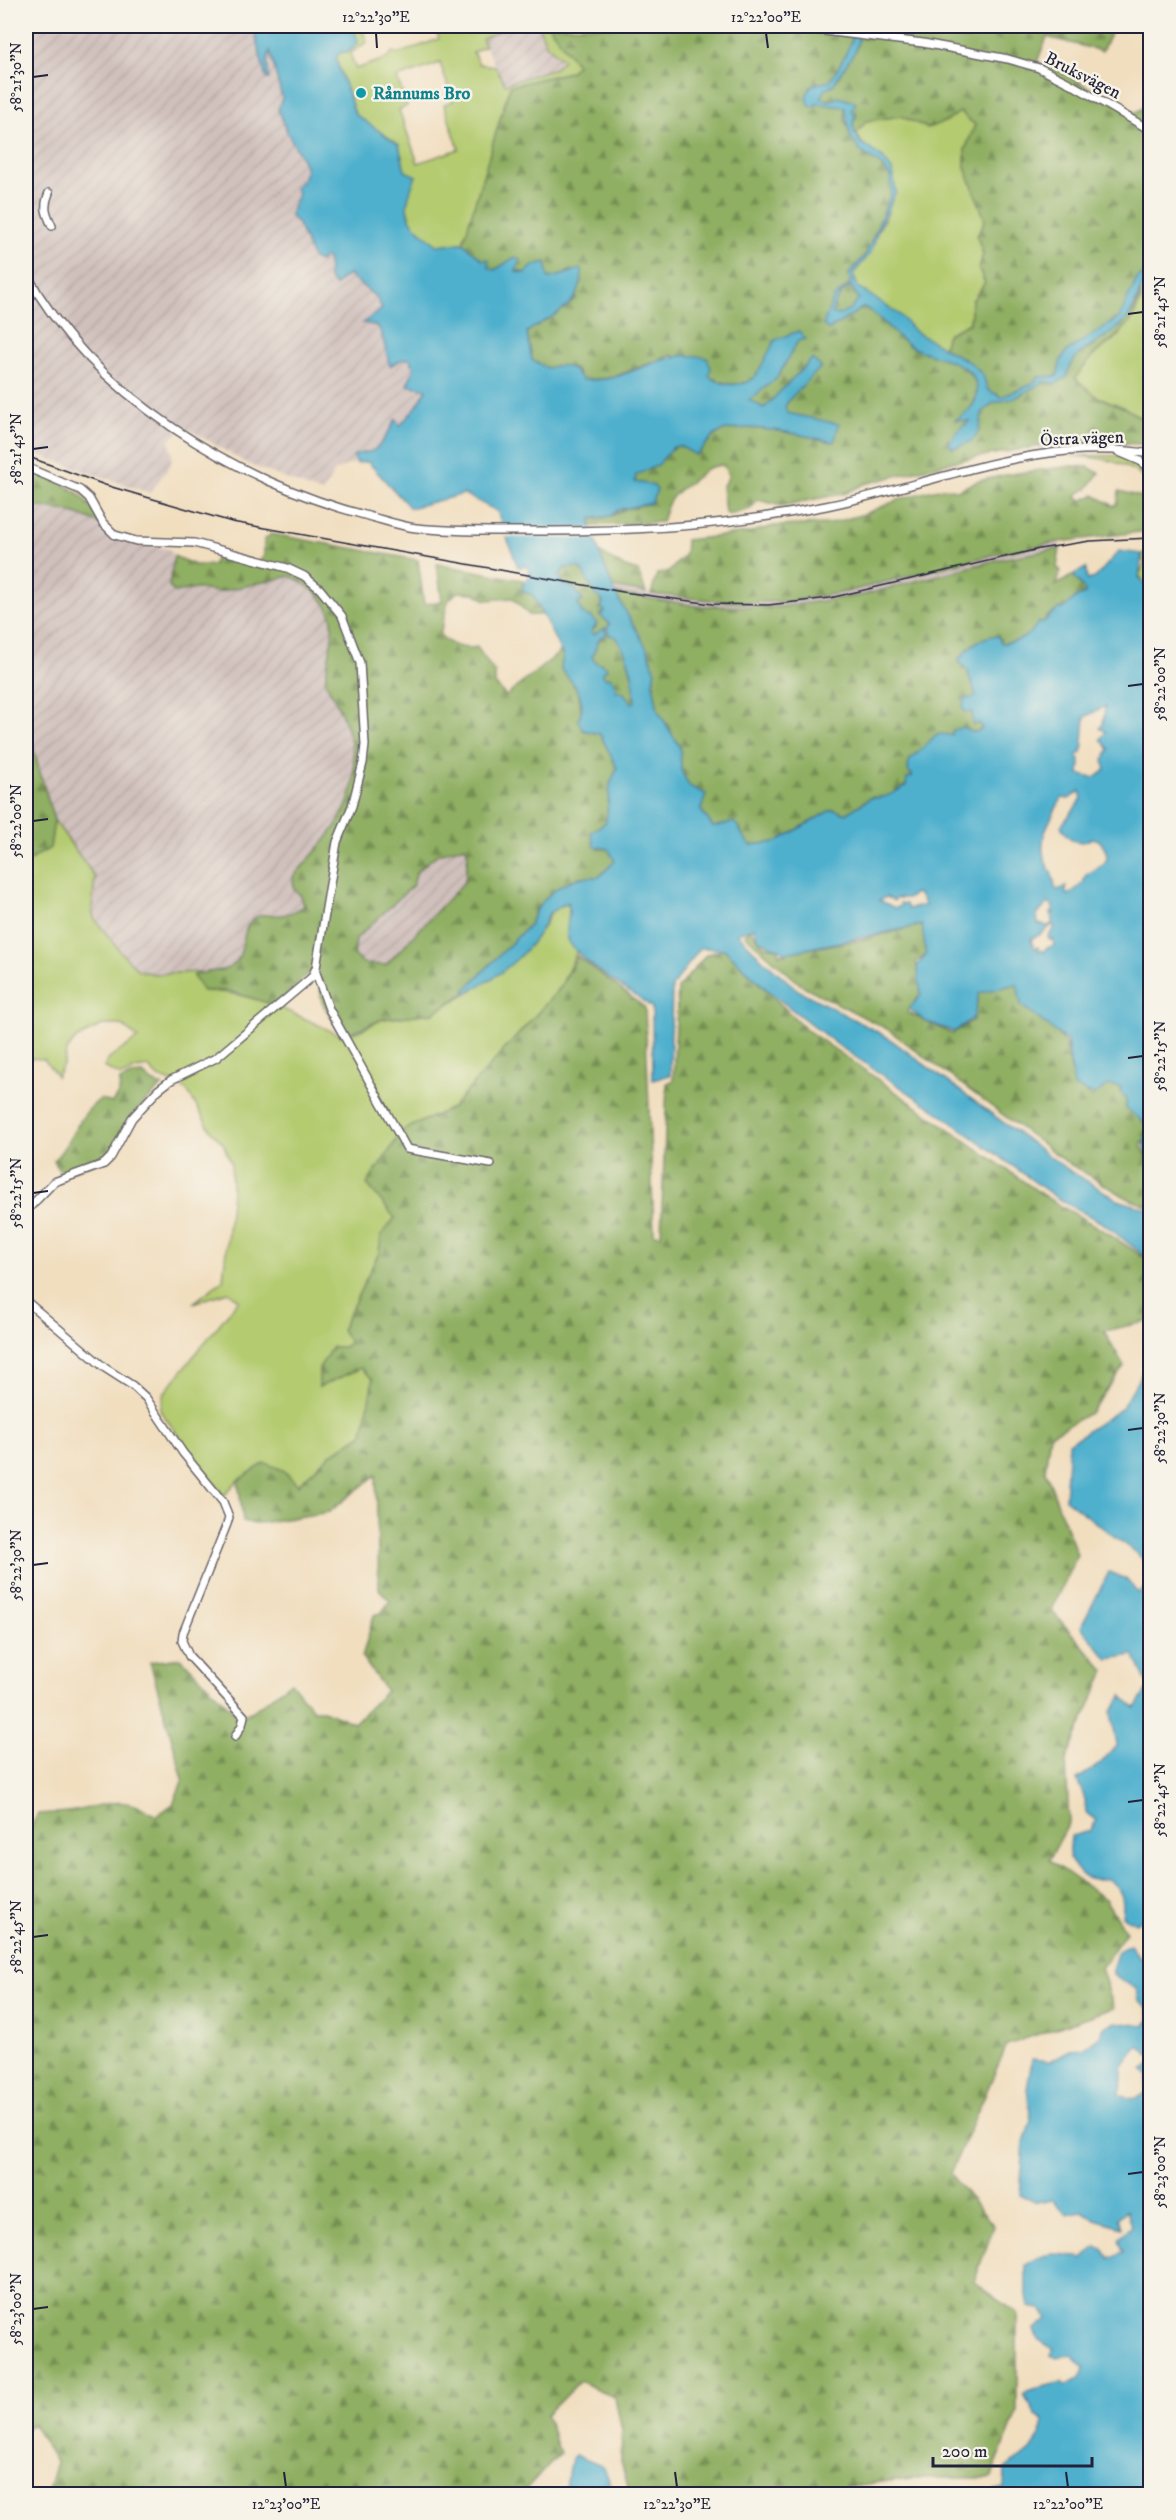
<svg xmlns="http://www.w3.org/2000/svg" width="1176" height="2520" font-family="'IM FELL DW Pica',serif">
<style>
.industrial{fill:url(#industrial-furrows)}
.railway{fill:#d0c0bc}
.green{fill:#b4cb70;stroke:#6b7656;stroke-width:1.5;fill-rule:evenodd}
.forest{fill:url(#forest-firs);stroke:#58684e;stroke-width:1.5;fill-rule:evenodd}
.water{fill:#50b0ce;stroke:#396984;stroke-width:1.5;fill-rule:evenodd}
.pier{fill:#f1debf}
.lines{fill:none;stroke-linecap:round;stroke-linejoin:round}
.minor-casing{stroke:#6a6469;stroke-width:10}
.minor{stroke:#fff;stroke-width:7}
.rail{stroke:#22223b;stroke-width:1.5}
.ticks{fill:none;stroke:#22223b;stroke-width:2}
.culture-dot{fill:#0f9aa8;stroke:#f7f3e8;stroke-width:2}
.labels{text-anchor:middle;stroke-width:5;stroke-linejoin:round;paint-order:stroke}
.street-label{font-size:18px;fill:#22223b;stroke:#f7f3e8}
.culture-label{font-size:18px;font-weight:bold;fill:#0d838f;stroke:#f7f3e8;text-anchor:start}
.neatline{fill:none;stroke:#22223b;stroke-width:2}
.ticks-label{font-size:15px;text-anchor:middle;fill:#22223b}
</style>
<defs>
<pattern id="industrial-furrows" width="10" height="10" patternUnits="userSpaceOnUse" patternTransform="scale(1.5)"><rect width="10" height="10" fill="#d0c0bc"/><path d="M-1 1l2-2M0 10L10 0M9 11l2-2" fill="none" stroke="#b2a5a2"/></pattern>
<pattern id="forest-firs" width="22" height="20" patternUnits="userSpaceOnUse" patternTransform="scale(1.5)"><rect width="22" height="20" fill="#8faf62"/><path d="M5 1l3.5 6h-7zM16 11l3.5 6h-7z" fill="#748e52"/></pattern>
</defs>
<rect width="100%" height="100%" fill="#f7f3e8"/>
<filter id="ink" filterUnits="userSpaceOnUse"><feTurbulence type="fractalNoise" baseFrequency=".0167" numOctaves="2"/><feDisplacementMap in="SourceGraphic" scale="12" xChannelSelector="R" yChannelSelector="G"/><feConvolveMatrix kernelMatrix="1 2 1 2 8 2 1 2 1" color-interpolation-filters="sRGB"/></filter>
<filter id="wash" filterUnits="userSpaceOnUse"><feTurbulence type="fractalNoise" baseFrequency=".008" numOctaves="4" result="noise"/><feDisplacementMap in="SourceGraphic" scale="24" xChannelSelector="R" yChannelSelector="G"/><feGaussianBlur stdDeviation="1.35" result="paint"/><feColorMatrix in="noise" values="0 0 0 0 0 0 0 0 0 0 0 0 0 0 0 0 0 1.4 0 .05"/><feComposite in="paint" operator="in"/></filter>
<g filter="url(#wash)">
<rect width="100%" height="100%" fill="#f1debf"/>
<path class="industrial" d="M26,26H253L266,79H269L267,62L269,49L282,99L279,104L291,141L303,156L306,170L290,215L298,224L304,240L327,258L335,286L341,279L349,275L377,298L382,309L363,323L377,327L383,334V343L403,359L410,358L414,368L407,385L427,389L417,406L400,427L396,420L382,443L371,451L358,452L353,456L357,463L347,465L335,471L322,493L248,464L183,426L169,441L172,453L171,464L150,493L26,451Z
M509,26H539L546,44L563,60L555,68L525,79L503,83L482,39Z
M43,506L85,517L100,524L114,540L169,549L174,556L173,566L188,590L218,592L291,576L306,584L327,602L332,611L333,634L325,682L338,701L350,738L356,770L350,803L323,844L301,896L304,906L291,914L279,915L266,913L243,936L240,955L233,965L219,971L154,974L138,970L119,950L94,918L92,909L95,877L54,820L26,724V508Z
M465,846L468,854L465,881L386,965L365,964L354,955L356,939L413,885L417,871L438,854Z"/>
<path class="railway" d="M1059,542L1060,548L996,560L863,595L780,607L697,606L615,593L613,587L666,597L709,601H790L846,592L996,554Z"/>
<path class="green" d="M353,26H361L367,42L350,54L356,69L388,58L392,52L398,54L439,39L435,26H509L482,39L485,46L473,52L479,64L495,66L505,84L555,68L563,60L546,44L539,26H549L578,64L570,72L510,86L463,243L437,245L412,224L405,202V171L399,145L355,114L336,59L339,53L350,51L358,42ZM440,63L453,101L444,105L459,149L418,163L399,110L407,106L397,78Z
M960,112L975,125L965,150L985,220L977,236L983,254L979,269L985,283L972,301L970,323L947,334L943,349L914,331L905,321L858,287L853,274L871,253L877,233L888,213L883,158C870,151 862,147 857,133L866,121L901,116L927,128L947,121Z
M1150,279V448L1143,444L1146,421L1125,408L1096,396L1075,378L1096,353L1119,336L1141,300V287L1146,280Z
M1071,456C1097,456 1132,450 1150,473V485C1130,461 1101,457 1071,456Z
M1143,553H1150V591L1139,575L1145,563L1142,559Z
M54,820L95,877L92,909L94,918L119,950L138,970L154,974L199,972L193,976L203,991C254,991 296,1015 342,1036L359,1031L383,1019L433,1013L474,989L543,928L552,910L569,903C570,924 562,932 577,951L560,988L452,1108L403,1130L395,1218L381,1235L379,1253L341,1330L351,1341L344,1347L319,1386L361,1368L374,1379L363,1434L330,1455L297,1485L283,1470L238,1480L224,1496L160,1411L164,1393L239,1300L228,1292L193,1303L223,1280L232,1191L231,1163L223,1143L212,1132L188,1092L180,1085L158,1077L148,1067L136,1069L121,1076L104,1067L109,1059L138,1038L121,1025H102L76,1039L66,1052L64,1063L57,1076L44,1059L26,1058V862L50,848Z"/>
<path class="forest" d="M549,26H853C857,40 838,68 830,82L812,85L818,104L845,107V120L860,151L882,166L890,176L891,194L866,254L849,274L851,283C831,299 829,303 829,330L864,307L876,313L909,346L961,364L977,382C977,401 973,409 957,420L970,421L949,441L952,448C975,443 980,436 982,413L993,403L1015,398L1045,380L1055,384L1077,356L1121,326L1135,309L1141,287C1140,322 1121,332 1097,352C1089,359 1082,369 1075,378L1096,396L1125,408L1146,421L1143,444L1070,442L1022,449L956,461L864,484L846,493L781,506L758,500L750,509L729,515L725,512L722,487L729,476L723,465C701,468 708,469 693,480C674,493 668,498 662,522L591,526V519L611,516L627,508H636L653,485L634,482L636,475C642,471 674,447 678,446C684,446 690,451 696,455C705,448 711,434 723,431C757,423 801,435 834,442L787,412L785,407L812,359L764,408L748,400L777,378L798,341L775,340C770,351 764,369 754,377C732,398 693,367 672,355L610,378L582,380L575,369H547L532,360L527,332L576,299L571,270L560,277L548,278L546,270L534,265L526,273L502,267L495,270L488,267L463,243L510,86L570,72L577,65Z
M861,26H1129L1113,28L1102,51L1047,37L1037,62L1061,72L1134,113L1150,104V270L1137,279L1119,318L1067,351L1061,360L1057,376L1039,377L1031,385L1001,397L988,390C980,366 965,359 943,349L947,334L970,323L972,301L985,283L979,269L983,254L977,236L985,220L965,167V150L975,125L960,112L947,121L927,128L901,116L866,121L857,133L854,131L853,122L857,115L851,112L856,102L829,101L821,98L825,90L833,85L856,50Z
M851,286L859,300L851,309L839,315L832,313C834,301 841,292 851,286Z
M1072,466L1088,467L1099,473L1087,489L1077,494L1076,498L1083,500L1094,495L1114,506L1118,502L1119,491L1150,499V521L1147,531L1059,542L996,554L846,592L790,601L740,603L651,594L657,574L669,572L685,554L686,540L748,533L774,526L829,524L864,514L903,498L930,491L944,488L957,490L978,481L1010,474Z
M26,469C60,483 85,487 100,524C79,514 49,504 26,508Z
M271,534L418,560L424,604L442,602L437,564L523,580L522,591L533,595L542,615H529L513,598L486,600L475,593L457,592L448,601L440,635C449,645 464,650 477,647L495,673V684L506,696L560,652L563,656L561,669C586,698 578,695 583,730L600,734L617,768L610,785L606,822L599,827L615,861L599,877H579L535,910L530,924L465,990V993L433,1013L383,1019L342,1036L322,1002L319,982L312,971L275,1005L228,991H203L193,976C205,969 222,974 233,965C247,953 239,928 255,918C265,912 272,916 282,915C291,914 297,910 304,906L301,896L294,889L293,877C334,831 369,798 348,732C342,714 336,699 325,682C332,628 348,607 291,576L218,592L198,589L174,592L169,586L174,556L195,565H213L216,558L257,564L264,556V540ZM465,846L468,854L465,881L386,965L365,964L354,956L356,939L413,885L417,871L438,854Z
M1060,548L1057,567L1061,571L1055,586L1073,575L1085,590V594L1075,598L1062,610L1049,615L1040,624L1038,622C1031,637 1017,643 1001,644L998,636C969,644 977,643 959,662L968,671C968,678 975,688 976,697L973,698L968,711L973,714V724L978,723L982,728L976,732L967,731L965,727L952,735H937L909,761L908,771L912,774C908,790 886,800 871,797L846,814L835,810L829,811L776,842L751,845L743,839L740,827H713L701,810L681,770L680,747L658,711L653,683L655,670L615,593L697,606L780,607L863,595L996,560Z
M599,552L622,566L638,571L646,593L613,587Z
M577,567L581,569L600,596L605,611L600,615L610,624L609,635L616,636C629,657 634,677 636,702L632,703L622,692L615,691L616,687L605,678L592,656L600,636H606L605,629L593,636L591,632L596,627L582,613L578,603L582,600L573,587L565,585L559,576L565,568Z
M26,724L54,820L50,848L26,862Z
M922,925L926,955L916,962L923,991L907,1012L952,1034L973,1020L978,993L1017,984L1066,1044L1073,1082L1092,1097L1108,1085L1122,1087L1120,1092L1126,1094V1108C1139,1114 1148,1118 1150,1134L1141,1145L1150,1162V1207L1129,1199L1068,1163L887,1029L801,985L745,935L750,929L764,946L779,948V954L860,940Z
M724,949L807,1030L1049,1199L1104,1231L1150,1261V1321L1104,1331L1124,1366L1090,1413L1050,1435L1045,1470L1077,1555L1051,1610L1105,1671L1066,1760L1069,1823L1049,1860L1105,1899L1126,1932L1101,1968L1114,2008L1007,2045L950,2174L994,2226L974,2282L1017,2313V2412L991,2478H910L846,2487L844,2494H630L621,2462L622,2431L615,2398L580,2381L546,2415L560,2453L521,2494H47L56,2462L33,2424L26,2428V1836L38,1814C51,1813 67,1813 80,1810C112,1802 127,1796 156,1816L173,1804L183,1779L150,1662L181,1658L239,1717L253,1711L291,1682L313,1710H323L354,1723L386,1691L362,1657L374,1615L381,1613L390,1601L379,1589L376,1475L329,1512L254,1524L243,1521L238,1480L265,1463L283,1470L298,1485L330,1455L363,1434L373,1379L361,1368L319,1387V1368L332,1347H344L350,1342L341,1330L379,1253L381,1235L395,1218L367,1184L403,1130L452,1108L560,988L577,956L645,1008L654,1234L661,1235L667,1083L673,1081L678,988L706,955Z
M143,1074L152,1082L162,1086L129,1118L111,1153L104,1159L61,1175L54,1160C74,1140 75,1118 100,1099L112,1103L119,1093L120,1081L133,1075Z"/>
<path class="water" d="M253,26H353L358,42L350,51L339,53L336,60L355,114L399,145L405,171L416,176C400,215 405,218 437,245L463,243L483,260H489L488,267L495,270L515,257L520,261L516,272L526,273L534,265L546,262L548,278C561,277 570,271 582,269C584,306 554,314 527,332L532,360L547,368C564,363 572,365 582,380C592,380 602,380 611,378C644,370 672,348 707,358L711,368L709,376C722,387 747,388 757,374L775,340L799,331L806,339L798,341L777,378L749,400L764,408L812,359L821,367L788,401L785,407L787,413L839,424L834,442C801,435 757,423 723,431C711,434 705,448 696,455L680,446L673,447L658,465L636,475L635,482L653,485L657,490L651,503L618,510L611,516L591,519V526L602,560L615,593L647,648L655,670L653,683L658,711L680,747L681,770L689,786L706,794L701,810L713,827L734,822C742,830 742,838 751,845L776,842L829,811L835,810L846,814L872,797C884,800 894,792 906,786L907,778L912,777V774L908,771L909,761L937,734L952,735L953,730L963,727C969,732 975,735 982,728L979,723L973,725L972,712H965L962,708L965,699L976,697C975,687 968,679 968,671L960,662L959,657H964L963,654C972,645 983,635 998,636L1001,643C1017,643 1031,636 1038,622L1041,624L1059,608L1062,610L1075,598L1085,594V590L1073,575L1086,568L1087,580L1095,578L1119,551L1142,554L1139,577L1150,592V1164L1144,1142L1148,1126L1126,1108V1098L1121,1092V1087L1108,1085L1094,1095L1074,1087L1067,1041L1021,1005L1017,984L979,993L974,1017L954,1032L925,1021L909,1009L921,995L917,966L926,955L922,925L787,953L759,940L754,928L737,933L760,957L798,990L887,1037L1064,1167L1118,1200L1150,1210V1260L1104,1224L1057,1198L942,1115L839,1046L767,990L724,949L700,948L672,987L670,1075L653,1080L652,1007C634,995 573,957 568,939C564,927 572,913 568,902L549,913C536,948 500,978 465,993V990L530,924C538,902 556,884 579,878C585,876 593,877 599,877L615,861L608,849L594,846L591,832L606,822L610,785L617,768L600,734L583,730L578,720C589,699 574,684 561,669L563,656L533,595L522,591L523,584L530,576L527,566L518,567L497,511L464,494L410,508L368,462L357,463L353,456C359,451 365,454 372,451C383,445 389,430 396,419L400,426L417,406L427,389L407,385L414,369L410,359H403L390,366C387,358 383,332 378,327C374,325 367,324 363,323L382,309L377,298L349,275L341,279L335,286L328,277L329,270L327,258L324,257L320,262L313,259L298,224L290,215L298,194L295,187C316,172 300,157 292,141C286,132 283,120 278,110L282,98L270,51L267,62L269,79H266ZM577,567L581,569L594,592L603,602L601,608L605,611L600,615L610,624L607,628L609,635L616,637C630,657 634,677 635,702L632,703L622,691H615L616,685L610,677L605,678L602,673L607,669L606,666L595,662L592,657L600,637L606,636L605,628L593,635L591,632L597,624L591,616L588,617L582,613L578,603L583,601L573,587L565,585L559,576L565,568ZM1105,706L1103,724L1100,728L1106,732L1101,739L1109,749L1103,761L1106,769C1096,779 1093,779 1079,774L1080,761L1077,755L1082,753L1085,717ZM1080,791L1082,799L1061,826C1068,839 1077,847 1092,838L1099,840C1117,863 1101,865 1086,875L1083,883L1069,895L1066,894V887L1057,890L1055,888C1055,876 1048,868 1044,857C1038,836 1053,815 1062,798L1069,799ZM915,893L919,895L925,905L908,909L906,904L900,903L901,906L895,908L879,900L887,897L894,901L896,898H909ZM1048,903L1052,905L1054,913L1051,912L1052,924L1048,926L1038,924L1037,915ZM1052,925L1055,927L1048,937L1050,940L1053,939L1054,946L1046,948L1044,953L1042,950L1039,952L1038,947L1034,948L1031,939L1041,934Z
M853,26H861L856,50L833,85L825,90L821,98L829,101L838,97L856,102L851,112L855,113L857,109L853,122L854,131L860,142L883,158L892,170L896,192L877,233L871,253L853,274L858,287L900,315L914,331L971,363L983,375L988,390L1001,397L1030,385L1039,377L1057,376L1061,360L1067,351L1119,318L1137,279L1150,270V279L1146,280C1136,295 1136,311 1122,324C1104,343 1072,347 1067,377L1055,384L1045,381L1015,398L993,403L982,413C980,437 975,443 952,448L949,442L958,430L970,421L955,420C966,414 977,405 977,392C976,357 932,360 910,346C893,335 882,317 864,307L829,330L823,325L833,298L851,283L849,274L866,254L891,194L890,176L882,166L860,151L850,136L845,107L818,104L810,107L806,96L812,85L830,81C838,68 856,40 853,26ZM851,286L859,299L851,309L839,315L832,313C834,301 841,292 851,286Z
M1150,1360V1572L1141,1557L1065,1499L1069,1443L1121,1409Z
M1109,1572L1126,1579L1138,1593L1148,1585L1144,1575L1150,1574V2055L1141,2047L1136,2048L1122,2067C1124,2074 1123,2087 1119,2093C1128,2101 1141,2101 1148,2089L1145,2088L1149,2076L1142,2070L1150,2065V2061V2169L1146,2174L1150,2178V2494H1010L1002,2492L980,2494L1004,2488L1005,2469C1025,2454 1041,2447 1044,2420L1036,2415L1023,2394L1030,2390L1062,2382L1065,2386L1079,2379L1085,2368L1071,2354L1058,2358L1050,2355L1054,2350L1038,2339L1034,2330L1048,2318L1041,2309L1029,2307L1026,2291V2265C1048,2250 1058,2253 1083,2258L1096,2246L1103,2249L1109,2258L1123,2252L1119,2238L1132,2226L1127,2210L1118,2218L1122,2227L1095,2219L1082,2211L1067,2214L1053,2200L1037,2203L1020,2195L1024,2142L1031,2121L1027,2089L1032,2059L1050,2061L1070,2050L1083,2049L1102,2034L1103,2027L1116,2022L1144,2026L1150,2019L1147,2008L1139,2001L1137,1990L1113,1974V1966L1118,1951L1130,1945L1140,1958L1149,1951L1146,1940V1915L1136,1923L1122,1916C1125,1899 1122,1890 1108,1879C1085,1883 1081,1876 1069,1858L1071,1836L1090,1831L1097,1820L1086,1813L1085,1799L1077,1779L1099,1765L1117,1745L1111,1712L1122,1696L1135,1708L1149,1687L1134,1655L1108,1659L1081,1627Z
M575,2455L604,2467L614,2494H547L566,2489L569,2467Z"/>
<path class="pier" d="M500,527L595,529L596,539L504,537Z"/>
</g>
<g filter="url(#ink)">
<g class="lines">
<g class="minor-casing">
<path id="minor" d="M493,26H495
M783,26L923,43L1008,59L1039,68L1071,84L1150,130
M49,193C43,207 46,213 52,226
M26,273C92,395 237,482 368,516C383,520 400,526 416,528C454,532 494,531 532,531C631,532 729,526 826,506C933,485 1039,435 1150,454
M1119,452L1140,461L1150,468
M26,467L80,490L89,498L103,523L115,535L136,541L194,543L287,568L304,576L320,589L342,616L360,663L365,745L363,763L352,806L337,842L316,968L312,977L216,1058L171,1080L158,1090L132,1118L111,1157L104,1164L54,1182L26,1211
M315,970L329,1009L407,1149L491,1164
M26,1301L105,1368L133,1386L146,1398L183,1453L223,1502L229,1517L227,1524L183,1633L182,1641L189,1656L244,1716L242,1725L235,1737"/>
</g>
<use href="#minor" class="minor"/>
<path class="rail" d="M26,456L105,485L232,522L623,592L712,604L768,605L830,598L1039,549L1090,541L1150,538"/>
</g>
</g>
<path class="ticks" d="M376,33L377,48M766,33L768,48M33,77L48,75M1128,314L1143,312M33,449L48,447M1128,686L1143,684M33,821L48,819M1128,1058L1143,1056M33,1193L48,1191M1128,1430L1143,1428M33,1565L48,1563M1128,1802L1143,1800M33,1937L48,1935M1128,2174L1143,2172M33,2309L48,2307M284,2472L286,2487M675,2472L677,2487M1066,2472L1068,2487"/>
<circle class="culture-dot" cx="361" cy="93" r="6"/>
<g class="labels">
<g class="street-label">
<text transform="translate(1083 75) rotate(27)" y="6">Bruksvägen</text>
<text transform="translate(1082 438) rotate(-2)" y="6">Östra vägen</text>
</g>
<g class="culture-label">
<text x="373" y="99">Rånnums Bro</text>
</g>
</g>
<rect width="1176" height="2520" fill="none" stroke="#f7f3e8" stroke-width="66"/>
<path d="M933 2457v9h159v-9" fill="none" stroke="#22223b" stroke-width="3"/>
<text x="942" y="2457" font-size="18" fill="#22223b" stroke="#f7f3e8" stroke-width="4.5" paint-order="stroke">200 m</text>
<rect x="33" y="33" width="1110" height="2454" class="neatline"/>
<g class="ticks-label">
<text x="376" y="22">12°22'30"E</text>
<text x="766" y="22">12°22'00"E</text>
<text transform="translate(16 77) rotate(-90)" y="5">58°21'30"N</text>
<text transform="translate(1160 312) rotate(-90)" y="5">58°21'45"N</text>
<text transform="translate(16 449) rotate(-90)" y="5">58°21'45"N</text>
<text transform="translate(1160 684) rotate(-90)" y="5">58°22'00"N</text>
<text transform="translate(16 821) rotate(-90)" y="5">58°22'00"N</text>
<text transform="translate(1160 1056) rotate(-90)" y="5">58°22'15"N</text>
<text transform="translate(16 1193) rotate(-90)" y="5">58°22'15"N</text>
<text transform="translate(1160 1428) rotate(-90)" y="5">58°22'30"N</text>
<text transform="translate(16 1565) rotate(-90)" y="5">58°22'30"N</text>
<text transform="translate(1160 1800) rotate(-90)" y="5">58°22'45"N</text>
<text transform="translate(16 1937) rotate(-90)" y="5">58°22'45"N</text>
<text transform="translate(1160 2172) rotate(-90)" y="5">58°23'00"N</text>
<text transform="translate(16 2309) rotate(-90)" y="5">58°23'00"N</text>
<text x="286" y="2509">12°23'00"E</text>
<text x="677" y="2509">12°22'30"E</text>
<text x="1068" y="2509">12°22'00"E</text>
</g>
</svg>
